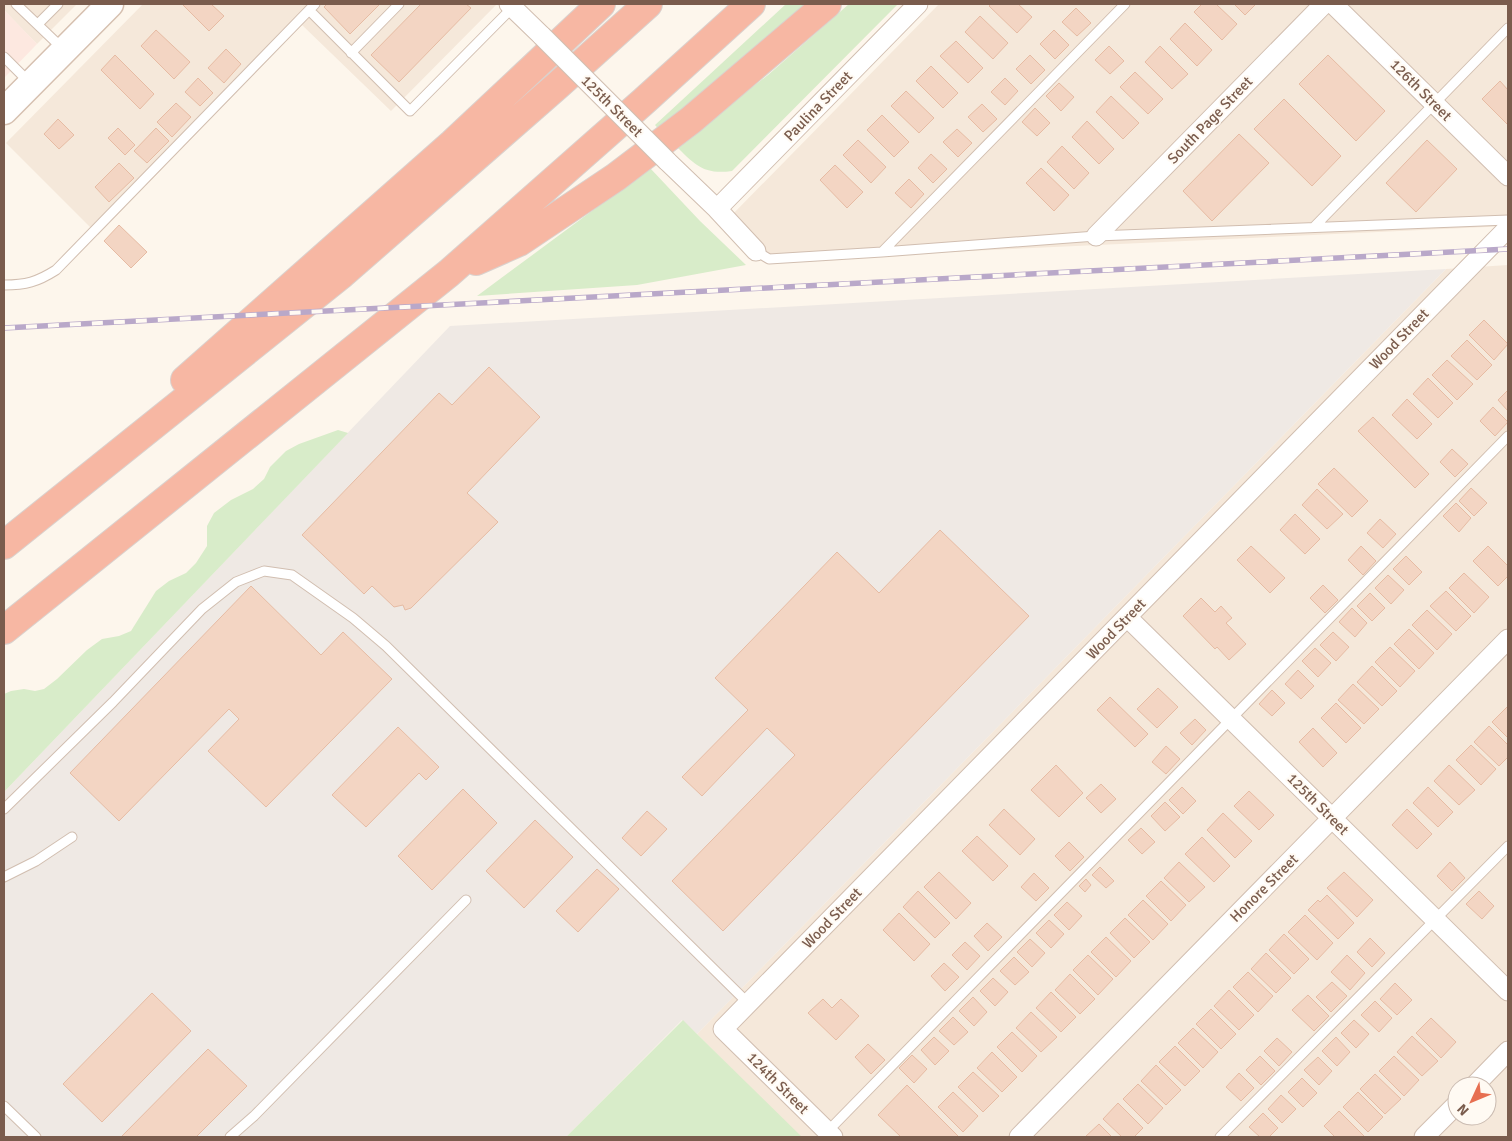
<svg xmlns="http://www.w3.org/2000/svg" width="1512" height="1141" font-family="Signika,sans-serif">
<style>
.residential{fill:#f5e8da;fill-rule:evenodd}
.commercial{fill:#fde8e0}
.industrial{fill:#efe9e4}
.green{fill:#d8ecc9}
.building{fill:#f3d5c3;stroke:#e6bba3}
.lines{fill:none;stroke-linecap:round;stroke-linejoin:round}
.service-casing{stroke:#d1beb0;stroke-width:11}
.minor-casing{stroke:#d1beb0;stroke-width:21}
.secondary-casing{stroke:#d6c0b0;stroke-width:29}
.motorway-casing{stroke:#dad1cd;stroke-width:30}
.service{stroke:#fff;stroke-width:9}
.minor{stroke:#fff;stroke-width:19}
.secondary{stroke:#fff;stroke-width:26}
.motorway{stroke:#f7b7a3;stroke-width:28}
.rail-casing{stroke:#b9a8c9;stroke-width:5.5}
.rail{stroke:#fffaf3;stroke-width:4;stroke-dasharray:11;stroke-linecap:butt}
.minor-bridge-casing{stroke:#d1beb0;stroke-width:21;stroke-linecap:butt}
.minor-bridge{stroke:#fff;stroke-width:19}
.labels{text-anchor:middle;stroke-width:4;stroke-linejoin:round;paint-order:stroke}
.street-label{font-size:15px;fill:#7a5c4d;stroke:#fffaf3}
</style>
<rect width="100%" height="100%" fill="#fdf6ec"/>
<path class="residential" d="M4,4H77L37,44L4,10Z
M143,4H497L391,111L302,25L98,235L6,143Z
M939,4H1508V226L773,260L730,217Z
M1508,265V1137H800L697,1034L1446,269ZM1457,1086H1487V1116H1457Z"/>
<path class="commercial" d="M4,10L37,44L4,78Z"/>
<path class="industrial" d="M1446,269L697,1034L682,1020L566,1137H4V792L450,326Z"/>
<path class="green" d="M786,4H819L662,133L655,125Z
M849,4H898L732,171C704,175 695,165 676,146L768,75Z
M650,168L700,221L746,265L637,285L477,296Z
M338,430L348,433L4,792V694L11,691L24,689L35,691L44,689L57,679L87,650L102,639L119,636L131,631L156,591L169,581L186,573L196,563L207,546V526L214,513L231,500L253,489L264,479L270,467L286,451L299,444Z
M683,1020L697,1034L801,1136L566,1137Z"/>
<path class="building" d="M182,4H211L224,16L209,31Z
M327,4H380L350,34L324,7Z
M421,4H466L471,8L399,82L371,55Z
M991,4H1018L1032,17L1017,33L989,6Z
M1202,4H1216L1237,24L1222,40L1194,12Z
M1234,4H1256L1245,15Z
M1076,8L1091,23L1077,36L1062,22Z
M980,16L1008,43L993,59L965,32Z
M1185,23L1212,50L1197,66L1170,39Z
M156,30L190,62L174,79L141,46Z
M1054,30L1069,45L1055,59L1040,44Z
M956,41L983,68L968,83L940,56Z
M1109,46L1124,61L1110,74L1095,60Z
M1160,46L1188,74L1172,89L1145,62Z
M226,49L241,64L224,83L208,68Z
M115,55L154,94L140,109L101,70Z
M1030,55L1045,70L1031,84L1016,69Z
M1328,55L1385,111L1356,141L1299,84Z
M931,66L958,93L943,108L916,81Z
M1135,72L1163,99L1148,114L1120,87Z
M198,78L213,93L200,106L185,92Z
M1005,78L1018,91L1005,105L991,92Z
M1500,81L1508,90V125L1482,99Z
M1059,83L1074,97L1061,111L1046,96Z
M906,91L934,118L919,133L891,106Z
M1111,96L1139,123L1123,139L1096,112Z
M1284,99L1341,156L1312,186L1254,129Z
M176,103L191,117L172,137L157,122Z
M982,104L997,119L983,132L968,117Z
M1035,108L1050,123L1037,136L1022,122Z
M882,115L909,142L894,157L867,130Z
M58,119L74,135L59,149L44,134Z
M1087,121L1114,149L1099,164L1072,137Z
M118,128L135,145L125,155L108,138Z
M156,128L169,141L147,163L134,151Z
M957,129L972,143L958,157L943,142Z
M1239,134L1269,163L1212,221L1183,191Z
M858,140L886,167L871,183L843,155Z
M1427,140L1457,169L1416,212L1386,183Z
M1062,146L1089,173L1074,189L1047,162Z
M931,154L947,169L933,183L918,168Z
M119,163L134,178L109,202L95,187Z
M835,165L863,192L847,208L820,180Z
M1041,168L1069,195L1054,211L1026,183Z
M909,179L924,194L911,208L895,193Z
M119,225L147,252L131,268L104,241Z
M1484,320L1508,344L1494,360L1469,335Z
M1467,340L1492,365L1477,380L1451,356Z
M1447,360L1473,384L1457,400L1432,375Z
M489,367L540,417L467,493L498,522L411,608L405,610L403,605L394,607L372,586L364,594L302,535L439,393L452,405Z
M1428,378L1453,403L1438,418L1413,394Z
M1508,390V411L1498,400Z
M1407,399L1432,424L1417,439L1392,415Z
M1493,407L1508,422L1495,436L1480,421Z
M1373,417L1429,474L1415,488L1358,431Z
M1452,449L1468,464L1455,477L1440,462Z
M1334,468L1368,501L1352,517L1318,484Z
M1471,488L1487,503L1474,516L1459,501Z
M1317,489L1343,514L1327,529L1302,505Z
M1456,503L1471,518L1459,532L1443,516Z
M1295,514L1320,539L1305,554L1280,530Z
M1380,519L1396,534L1383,548L1367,533Z
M940,530L1029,616L723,931L672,881L795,755L767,728L702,796L682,777L748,710L715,678L837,552L879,593Z
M1251,546L1285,578L1270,593L1237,560Z
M1361,546L1376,561L1363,575L1348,560Z
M1488,546L1508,566V576L1498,586L1473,561Z
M1406,556L1422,572L1409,585L1393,569Z
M1464,573L1489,597L1474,613L1449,588Z
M1388,575L1404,590L1391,604L1375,588Z
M1323,585L1338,600L1325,613L1310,598Z
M251,586L321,655L343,632L392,679L266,807L208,751L239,719L229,709L119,821L70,773Z
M1446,591L1471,616L1456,631L1430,606Z
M1370,593L1385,608L1372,621L1357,606Z
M1201,598L1215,612L1221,606L1232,618L1226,623L1246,644L1229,660L1217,647L1215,649L1183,616Z
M1352,608L1367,623L1355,637L1339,622Z
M1427,610L1452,634L1437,650L1412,625Z
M1409,629L1434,653L1419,669L1394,644Z
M1333,632L1349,647L1336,661L1320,645Z
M1390,647L1415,671L1400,687L1375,662Z
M1315,648L1331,663L1318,677L1302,661Z
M1372,666L1397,691L1382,706L1357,682Z
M1298,670L1314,686L1301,699L1285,684Z
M1353,684L1379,709L1364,724L1338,700Z
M1158,688L1178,707L1157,728L1137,709Z
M1272,690L1285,703L1272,716L1259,704Z
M1110,697L1148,734L1135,747L1097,710Z
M1336,703L1361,728L1346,743L1321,718Z
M1507,707L1508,708V738L1492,722Z
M1195,719L1206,730L1192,745L1180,733Z
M1489,726L1508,745V757L1499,766L1474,742Z
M398,727L439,767L426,780L419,773L366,827L332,795Z
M1313,728L1337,753L1323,767L1299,742Z
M1471,745L1496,769L1481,785L1456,760Z
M1166,746L1180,759L1166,774L1152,762Z
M1056,765L1083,793L1059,817L1031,790Z
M1449,765L1475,790L1459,805L1434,781Z
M1101,784L1116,799L1101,813L1086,798Z
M1182,787L1196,801L1183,814L1169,800Z
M1428,787L1453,812L1438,827L1413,803Z
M463,789L497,823L432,890L398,856Z
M1249,791L1274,815L1259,830L1234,806Z
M1165,802L1180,817L1165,831L1151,816Z
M1004,809L1035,839L1020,855L989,825Z
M1407,809L1432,834L1417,849L1392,825Z
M647,811L667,829L641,856L622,838Z
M1223,813L1252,841L1235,858L1207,830Z
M535,820L573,857L524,908L486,871Z
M1141,828L1155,842L1142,854L1128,840Z
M977,836L1008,866L993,881L962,851Z
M1202,837L1230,866L1214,882L1185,854Z
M1069,842L1084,857L1070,871L1055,856Z
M1179,862L1205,887L1189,902L1164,878Z
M1450,862L1465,878L1452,891L1437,876Z
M1100,867L1114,881L1106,888L1092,875Z
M597,869L619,889L578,932L556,911Z
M939,872L971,903L956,919L924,887Z
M1344,872L1373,900L1357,917L1327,888Z
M1034,873L1049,888L1036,901L1021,887Z
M1086,879L1091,885L1085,892L1079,886Z
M1161,881L1186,905L1171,921L1146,896Z
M918,891L950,923L935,938L903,907Z
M1479,891L1494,906L1482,919L1466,904Z
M1327,895L1354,923L1338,939L1308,910L1318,900L1320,902Z
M1143,900L1168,924L1153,940L1128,915Z
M1067,902L1082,916L1069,930L1054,915Z
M899,913L930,944L914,961L883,930Z
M1305,915L1333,943L1317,960L1288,932Z
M1125,918L1150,942L1134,958L1110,933Z
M1049,920L1064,934L1051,948L1036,933Z
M987,923L1002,937L988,951L974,936Z
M1284,934L1309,959L1294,974L1269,950Z
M1106,937L1131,961L1116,977L1091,952Z
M1370,938L1385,953L1372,967L1357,952Z
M1030,939L1045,953L1032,967L1017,952Z
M965,942L980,956L967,970L952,955Z
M1266,953L1291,978L1276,993L1251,969Z
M1088,955L1113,979L1098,995L1073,970Z
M1347,955L1365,973L1350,990L1331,972Z
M1014,957L1029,972L1015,985L1000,971Z
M944,963L959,977L945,991L931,976Z
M1248,972L1273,996L1258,1012L1233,987Z
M1070,974L1095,999L1080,1014L1055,990Z
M993,978L1008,992L995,1006L980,991Z
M1332,982L1347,996L1331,1012L1316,997Z
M1395,983L1412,1000L1397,1015L1380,999Z
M1229,990L1254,1015L1239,1030L1214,1006Z
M1051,992L1076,1017L1061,1032L1036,1008Z
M152,993L191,1031L102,1122L63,1084Z
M1308,995L1329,1016L1314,1031L1292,1010Z
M973,997L987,1012L974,1026L959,1011Z
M823,999L832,1008L841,999L859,1016L836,1040L808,1013Z
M1375,1001L1392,1018L1379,1032L1361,1015Z
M1211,1009L1236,1034L1221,1049L1196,1024Z
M1031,1012L1057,1037L1041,1052L1016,1028Z
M953,1017L968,1032L954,1045L939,1031Z
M1431,1018L1456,1042L1441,1058L1416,1033Z
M1354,1020L1369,1034L1356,1048L1341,1033Z
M1193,1028L1218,1052L1203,1068L1178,1043Z
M1012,1032L1037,1056L1022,1072L997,1047Z
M1412,1036L1438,1061L1422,1076L1397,1052Z
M934,1037L949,1051L935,1065L921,1050Z
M1336,1037L1350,1052L1337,1066L1322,1051Z
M1277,1038L1292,1052L1279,1066L1264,1051Z
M868,1044L885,1060L871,1074L855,1057Z
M1175,1046L1200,1071L1185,1086L1159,1062Z
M208,1049L247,1086L196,1137H121Z
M992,1052L1017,1077L1002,1092L977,1068Z
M912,1055L927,1069L914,1083L899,1068Z
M1260,1056L1275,1071L1261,1085L1246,1070Z
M1394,1056L1419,1080L1404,1096L1379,1071Z
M1318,1057L1332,1071L1319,1085L1304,1070Z
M1156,1065L1181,1090L1166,1105L1141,1081Z
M973,1072L999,1096L983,1112L958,1087Z
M1239,1073L1254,1088L1241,1101L1226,1087Z
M1375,1074L1401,1099L1385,1114L1360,1089Z
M1302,1078L1317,1093L1303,1107L1288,1092Z
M1138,1084L1163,1108L1148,1124L1123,1099Z
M907,1085L959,1137H901L878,1115Z
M953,1092L978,1116L963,1132L938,1107Z
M1358,1092L1383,1117L1368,1132L1343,1107Z
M1281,1095L1296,1109L1282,1123L1268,1109Z
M1118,1103L1143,1128L1134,1137H1122L1103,1119Z
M1339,1111L1364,1136L1363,1137H1335L1324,1126Z
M1263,1113L1278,1128L1269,1137H1260L1249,1127Z
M1099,1124L1112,1137H1085Z"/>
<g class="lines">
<g class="service-casing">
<path id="service" d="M16,4L62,48
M309,10L410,111L512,8
M38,24L58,4
M351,53L399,4
M4,57L29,82
M1314,227L1508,28
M756,251L769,259L882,252L1096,236L1508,220
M882,252L1125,4
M4,285C26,285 37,282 56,270L315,4
M4,809L113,702L202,609L236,582L264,571L292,575L353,618L386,646L748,1003
M4,877L36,861L72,837
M4,1106L36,1137
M826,1133L1508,436
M230,1137L254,1116L466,900
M1220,1137L1508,846"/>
</g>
<g class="minor-casing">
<path id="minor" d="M509,4L542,36
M1333,4L1508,176
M667,161L717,209L756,251
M717,209L918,4
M1096,236L1324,4
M1127,617L1508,991
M1474,1086L1508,1051
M833,1137L723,1029L1508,228
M1019,1137L1508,639
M1424,1137L1457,1104"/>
</g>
<g class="secondary-casing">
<path id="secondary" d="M4,111L110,4"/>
</g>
<g class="motorway-casing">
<path id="motorway" d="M476,261L519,242L616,177L691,120L827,4
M185,380L453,143L601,4
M4,545L342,274L558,85L648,4
M4,630L449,273L644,101L751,4"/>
</g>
<use href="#service" class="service"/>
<use href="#minor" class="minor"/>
<use href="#secondary" class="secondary"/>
<use href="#motorway" class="motorway"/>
<g class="rail-casing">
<path id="rail" d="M4,328L1508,249"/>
</g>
<use href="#rail" class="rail"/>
<g class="minor-bridge-casing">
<path id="minor-bridge" d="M542,36L667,161"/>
</g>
<use href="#minor-bridge" class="minor-bridge"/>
</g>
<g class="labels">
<g class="street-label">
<text transform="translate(1421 90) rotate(45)" y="5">126th Street</text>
<text transform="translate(612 106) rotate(45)" y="5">125th Street</text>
<text transform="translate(818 106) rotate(-46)" y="5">Paulina Street</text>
<text transform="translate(1210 120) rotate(-46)" y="5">South Page Street</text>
<text transform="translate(1399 339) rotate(-46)" y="5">Wood Street</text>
<text transform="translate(1116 629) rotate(-46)" y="5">Wood Street</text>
<text transform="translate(1318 804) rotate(45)" y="5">125th Street</text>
<text transform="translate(1264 888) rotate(-45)" y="5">Honore Street</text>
<text transform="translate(832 918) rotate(-46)" y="5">Wood Street</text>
<text transform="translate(778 1083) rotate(45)" y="5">124th Street</text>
</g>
</g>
<rect width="1512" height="1141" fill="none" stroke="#7a5c4d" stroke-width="10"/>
<g transform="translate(1472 1101) rotate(226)"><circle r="24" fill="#fffaf3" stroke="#cabbb1"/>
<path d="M0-4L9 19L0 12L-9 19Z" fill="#e76f51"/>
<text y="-8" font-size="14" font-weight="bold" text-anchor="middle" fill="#7a5c4d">N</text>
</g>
</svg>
